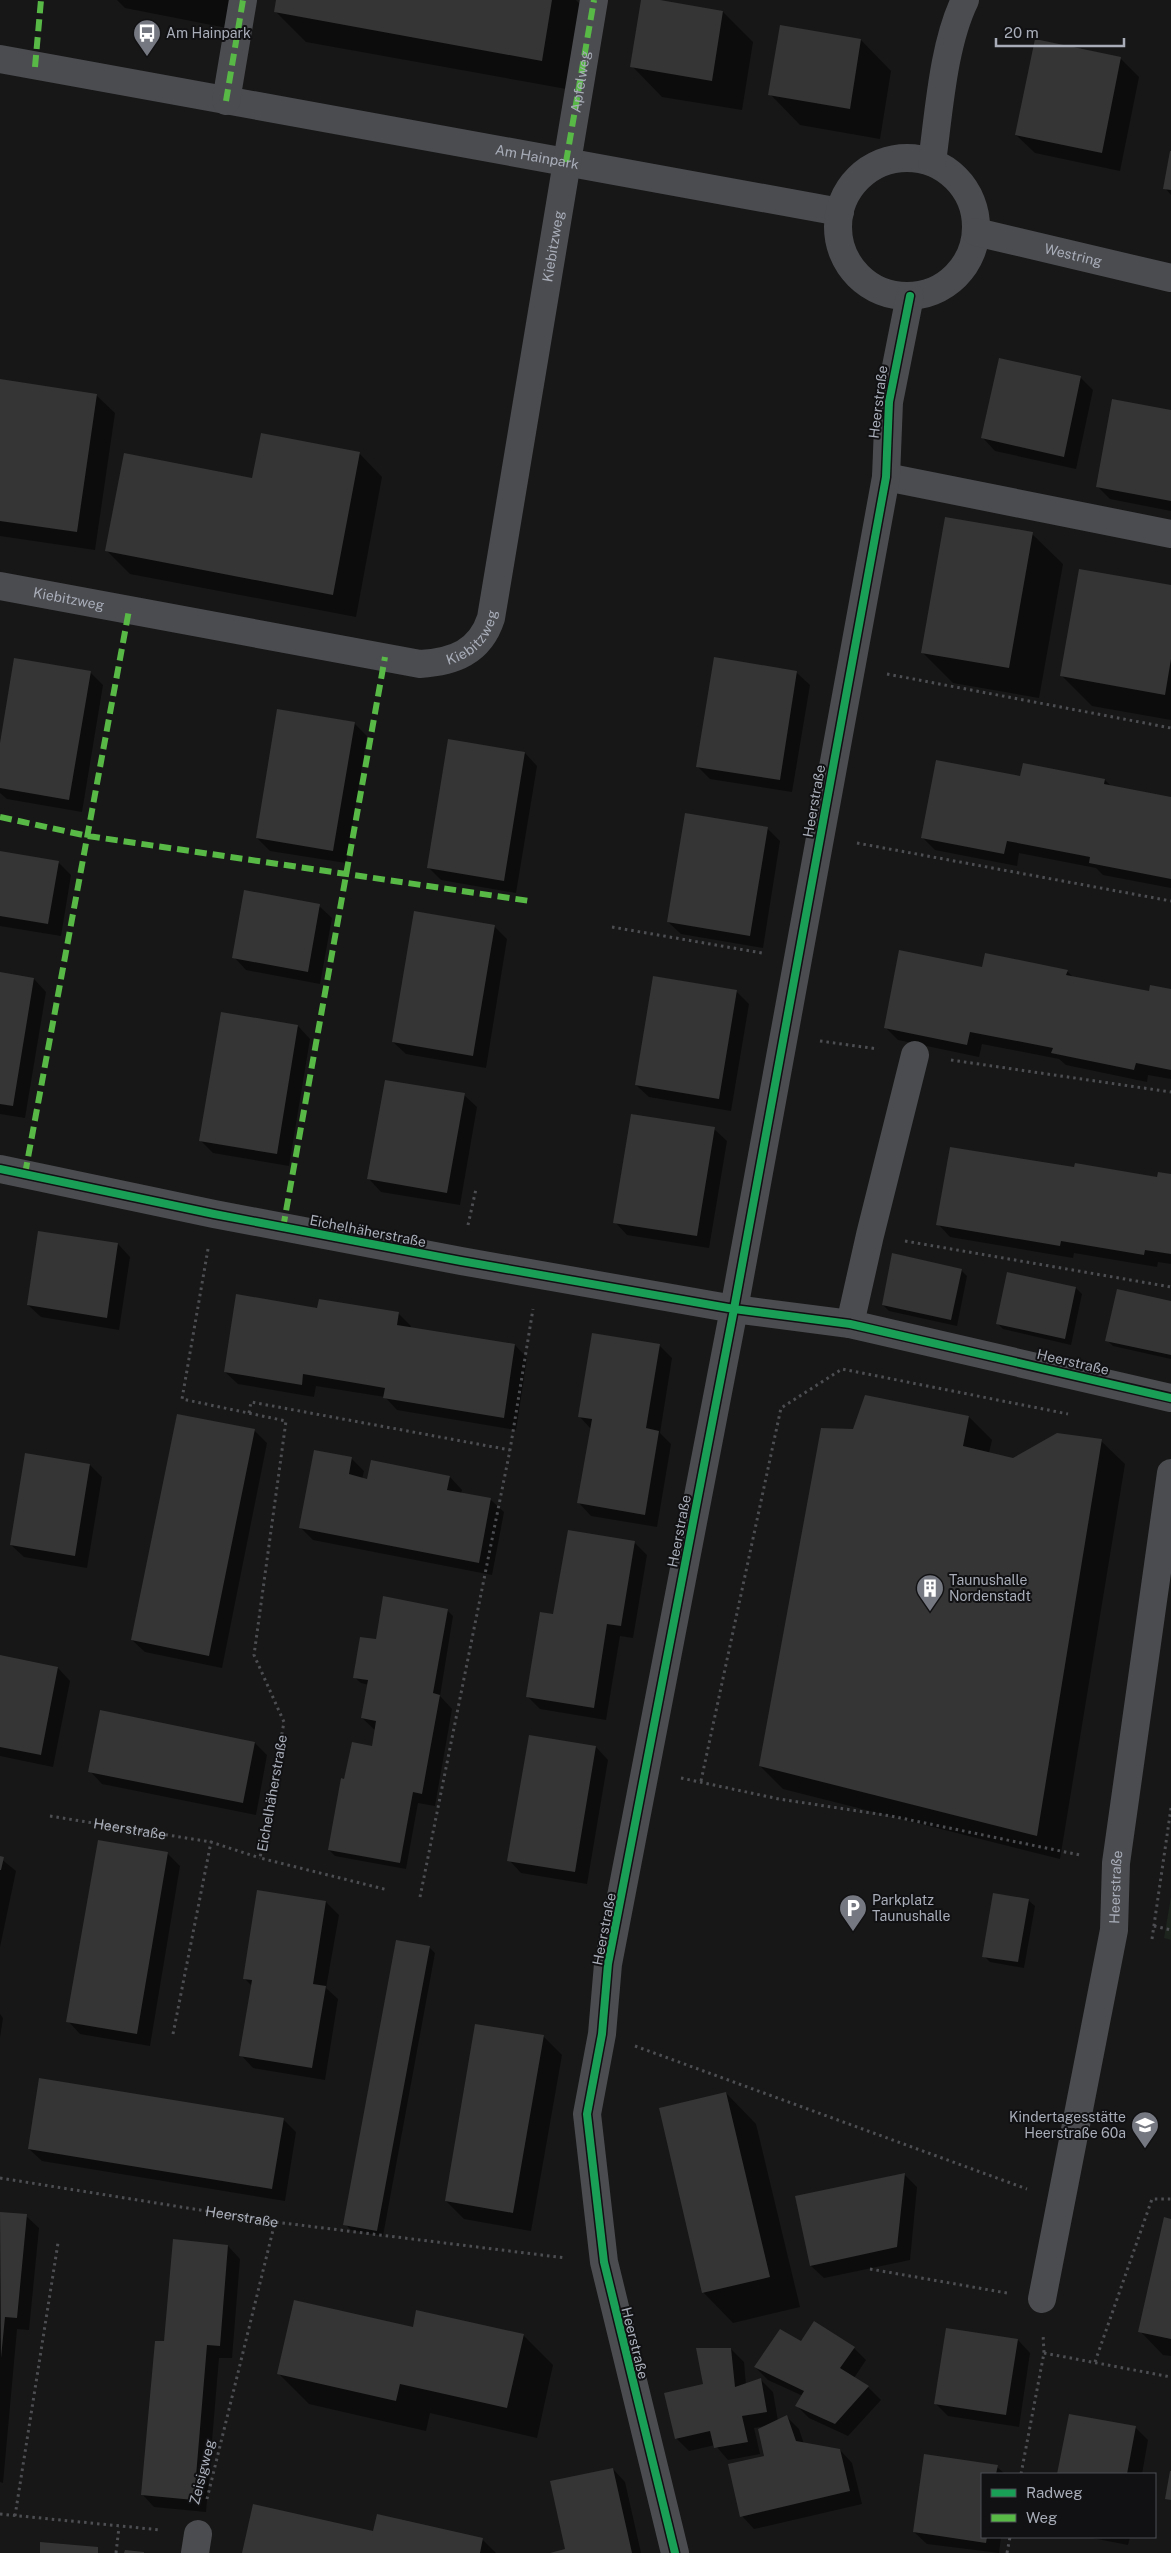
<svg xmlns="http://www.w3.org/2000/svg" width="1171" height="2553" font-family="'Public Sans',sans-serif">
<style>
.green{fill:#1d241e}
.shadow{fill:#0007}
.building{fill:#353536}
.lines{fill:none;stroke-linecap:round;stroke-linejoin:round}
.path{stroke:#4d4e52;stroke-width:3;stroke-dasharray:2.5 4;stroke-linecap:butt}
.minor{stroke:#4b4c50;stroke-width:28}
.quiet{stroke:#58b947;stroke-width:6;stroke-dasharray:12 6;stroke-linecap:butt}
.cycleway-casing{stroke:#111113;stroke-width:11}
.cycleway{stroke:#1a9f57;stroke-width:8}
.labels{text-anchor:middle;stroke-width:4;stroke-linejoin:round;paint-order:stroke}
.poi-label{font-size:14px;fill:#a8adb8;stroke:#111113;text-anchor:start}
.street-label{font-size:14px;fill:#a8adb8;stroke:#111113}
</style>
<rect width="100%" height="100%" fill="#171717"/>
<path class="green" d="M1171,1897V1940L1164,1938Z"/>
<path class="shadow" d="M117,0H237L232,29L125,8Z
M277,0H576L586,10L572,90L306,42L275,11Z
M643,0L723,12L753,42L742,110L662,97L632,66Z
M861,40L891,71L880,139L800,125L770,94Z
M1121,59L1139,77L1120,171L1035,153L1016,135Z
M1171,153V195L1165,188Z
M1080,377L1093,390L1076,469L995,451L983,438Z
M0,380L96,395L115,413L95,550L0,536Z
M1171,411V511L1110,499L1098,487Z
M359,453L382,477L356,617L130,574L107,551L253,479Z
M1032,534L1063,564L1039,698L953,683L922,652Z
M1171,586V720L1092,706L1061,675Z
M715,659L797,673L810,685L792,792L710,779L697,766Z
M90,672L103,685L82,812L7,799L0,793V750Z
M354,723L367,736L346,863L270,851L257,838Z
M525,753L537,766L516,893L441,880L428,867Z
M1021,777L1105,780L1112,787L1171,799V888L1103,875L1096,868L1019,853L1017,866L935,850L923,838Z
M767,828L780,841L763,948L681,934L668,922Z
M0,852L59,863L71,875L61,936L0,926Z
M319,906L332,918L320,984L246,970L234,957Z
M494,926L507,939L486,1068L406,1054L393,1042Z
M983,968L1067,971L1074,978L1150,993L1171,990V1079L1148,1075L1147,1082L1066,1065L1059,1059L982,1044L979,1057L898,1040L886,1028Z
M0,973L34,979L46,992L25,1118L0,1114Z
M736,991L749,1004L731,1111L649,1097L636,1085Z
M298,1026L310,1039L289,1166L213,1153L201,1141Z
M464,1095L477,1107L460,1205L381,1192L369,1179Z
M714,1129L727,1141L709,1248L627,1235L615,1222Z
M1074,1169L1158,1179L1171,1175V1264L1158,1262L1157,1267L1074,1253L1073,1258L950,1237L938,1224Z
M118,1244L130,1257L119,1330L41,1317L28,1305Z
M961,1270L967,1276L957,1326L889,1311L883,1305Z
M1076,1288L1082,1294L1071,1345L1003,1329L997,1323Z
M1171,1302V1359L1113,1346L1107,1340Z
M318,1309L398,1313L411,1326L410,1329L515,1345L527,1358L516,1430L397,1410L385,1397L316,1386L314,1397L238,1384L225,1372Z
M659,1345L672,1358L660,1433L671,1444L657,1527L591,1516L579,1503L591,1429L579,1416Z
M969,1417L992,1440L989,1453L1013,1459L1101,1441L1125,1464L1060,1859L783,1789L760,1766L854,1430Z
M254,1430L267,1443L222,1668L145,1652L132,1640Z
M351,1458L364,1471L362,1479L368,1480L372,1462L450,1477L462,1490L461,1494L491,1500L504,1512L492,1575L313,1540L300,1527Z
M90,1465L102,1477L87,1568L24,1557L11,1545Z
M635,1543L647,1555L633,1638L620,1636L606,1720L540,1709L527,1696L554,1616Z
M447,1610L453,1616L440,1696L452,1709L435,1806L418,1803L406,1869L335,1856L329,1850L345,1781L373,1747L376,1731L362,1718L369,1685L361,1683L354,1677L377,1641Z
M0,1657L58,1668L70,1681L53,1767L0,1756Z
M255,1743L267,1755L256,1815L102,1784L90,1771Z
M596,1747L608,1760L587,1884L521,1873L509,1860Z
M99,1842L168,1854L180,1866L150,2046L80,2034L68,2021Z
M0,1858L16,1871L0,1947Z
M258,1891L326,1902L339,1915L326,1988L338,1999L325,2080L253,2068L241,2055L252,1986L244,1978Z
M1028,1900L1035,1906L1024,1968L990,1962L984,1956Z
M429,1947L435,1953L383,2236L351,2230L345,2224Z
M0,2014L3,2018L0,2038Z
M543,2036L562,2055L531,2231L464,2219L446,2201Z
M726,2093L756,2124L800,2307L733,2323L703,2292Z
M283,2119L296,2132L285,2201L42,2161L29,2149Z
M904,2174L917,2187L910,2260L824,2278L811,2266L796,2197Z
M0,2213L26,2216L39,2228L29,2330L17,2329L3,2483L0,2482Z
M1171,2220V2356L1163,2355L1140,2331Z
M228,2246L240,2259L232,2358H219L206,2512L154,2507L142,2494L165,2343Z
M523,2335L553,2365L537,2438L430,2413L426,2431L309,2404L279,2374Z
M1018,2340L1030,2353L1019,2427L948,2416L936,2404Z
M854,2348L866,2360L854,2378L868,2387L881,2400L848,2436L809,2418L797,2406L803,2396L768,2380L755,2367Z
M731,2349L744,2362L746,2385L761,2380L773,2392L778,2421L787,2417L799,2429L804,2444L840,2450L852,2463L862,2504L754,2529L742,2516L766,2457V2426L754,2428L760,2454L728,2460L715,2445L689,2451L676,2438L704,2385Z
M1070,2415L1135,2427L1148,2440L1142,2474H1059Z
M925,2456L997,2467L1005,2474H982V2537H1001L999,2553L927,2544L914,2532Z
M613,2469L625,2482L641,2553H555L567,2550Z
M374,2533L482,2539L496,2553H243Z
M1087,2537H1130L1128,2545Z"/>
<path class="building" d="M276,0H552L542,61L274,12Z
M641,0H660L723,11L712,81L630,67Z
M780,25L861,39L850,109L768,95Z
M1035,39L1121,57L1102,153L1015,135Z
M1170,151H1171V190L1163,189Z
M999,358L1081,376L1064,457L981,438Z
M0,379L97,394L77,532L0,521Z
M1112,399L1171,410V501L1096,487Z
M261,433L360,452L333,595L105,551L124,453L252,478Z
M945,517L1033,532L1009,668L921,653Z
M1079,569L1171,585V659L1165,695L1060,676Z
M714,657L797,671L780,780L696,767Z
M14,658L91,671L69,800L0,788V743Z
M277,709L355,722L333,851L256,838Z
M448,739L525,752L504,881L427,868Z
M936,760L1020,776L1023,763L1105,779L1104,784L1171,797V879L1089,863L1090,857L1007,841L1004,854L921,838Z
M685,813L768,827L750,936L667,922Z
M0,851L59,861L48,924L0,916Z
M244,890L320,904L308,972L232,958Z
M414,911L495,925L473,1056L392,1042Z
M899,950L982,967L985,953L1068,970L1066,975L1149,991L1150,985L1171,989V1070L1136,1063L1134,1070L1051,1053L1053,1048L970,1032L967,1045L884,1028Z
M0,972L34,978L13,1106L0,1104Z
M653,976L737,990L719,1099L635,1085Z
M221,1012L298,1025L277,1154L199,1141Z
M385,1080L465,1093L447,1193L367,1179Z
M631,1114L715,1127L697,1236L613,1223Z
M950,1147L1074,1167L1075,1163L1157,1177L1158,1172L1171,1174V1254L1145,1250L1144,1255L1061,1241L1060,1246L936,1225Z
M38,1231L118,1243L107,1318L27,1305Z
M892,1253L962,1269L951,1320L882,1305Z
M1007,1272L1076,1287L1065,1339L996,1324Z
M1117,1289L1171,1301V1355L1105,1341Z
M236,1294L317,1308L319,1299L399,1312L397,1325L515,1344L504,1418L383,1398L385,1388L303,1374L302,1385L224,1372Z
M592,1333L660,1344L646,1428L659,1431L645,1515L577,1503L592,1419L578,1417Z
M865,1395L969,1416L963,1446L1013,1458L1057,1433L1102,1439L1037,1836L759,1766L821,1428L853,1429Z
M177,1414L255,1429L209,1656L131,1640Z
M314,1450L352,1457L349,1474L367,1479L371,1460L450,1476L447,1490L491,1498L479,1563L299,1528Z
M25,1453L90,1464L75,1556L10,1545Z
M568,1530L635,1541L621,1626L607,1624L594,1708L526,1697L540,1612L553,1614Z
M383,1596L448,1609L433,1693L440,1695L422,1794L413,1792L400,1863L328,1850L341,1778L344,1779L352,1742L372,1746L376,1721L361,1718L368,1680L353,1678L360,1637L376,1639Z
M0,1655L58,1667L41,1755L0,1747Z
M100,1710L255,1742L243,1803L88,1772Z
M529,1735L596,1746L575,1872L507,1861Z
M98,1840L168,1852L137,2034L66,2022Z
M0,1856L4,1857L1,1870H0Z
M257,1890L326,1901L313,1984L326,1986L312,2068L239,2056L252,1980L243,1979Z
M993,1893L1029,1899L1018,1962L982,1957Z
M396,1940L430,1946L377,2231L343,2225Z
M475,2024L544,2035L513,2213L445,2201Z
M39,2078L284,2118L272,2189L28,2149Z
M726,2092L770,2277L702,2293L659,2108Z
M905,2173L897,2247L810,2266L795,2196Z
M0,2212L27,2214L17,2318L5,2317L1,2358Z
M1164,2217L1171,2219V2339L1138,2332Z
M173,2239L228,2245L220,2346L207,2345L194,2500L141,2495L155,2341H164Z
M294,2300L413,2327L416,2310L524,2334L507,2408L400,2384L396,2401L277,2374Z
M814,2321L855,2347L840,2368L869,2386L835,2424L795,2406L804,2391L754,2367L780,2329L801,2341Z
M946,2328L1018,2339L1006,2415L934,2404Z
M696,2348H731L735,2387L761,2378L767,2412L742,2416L748,2442L714,2448L710,2431L675,2439L664,2393L703,2384Z
M1069,2414L1136,2426L1127,2474H1057Z
M787,2415L796,2441L840,2449L850,2491L740,2517L728,2464L764,2456L758,2429Z
M924,2454L998,2465L996,2474H982V2537H987L986,2543L913,2532Z
M613,2468L632,2553H550L565,2549L550,2481Z
M1170,2471H1171V2500L1165,2499Z
M253,2504L373,2531L377,2514L483,2538L480,2553H242Z
M40,2542L98,2547V2553H40Z
M125,2550L144,2552V2553H124Z"/>
<g class="lines">
<g class="path">
<path d="M887,674L1171,728"/>
<path d="M857,843L1171,901"/>
<path d="M612,927L762,953"/>
<path d="M820,1041L878,1049"/>
<path d="M951,1060L1171,1092"/>
<path d="M468,1225L476,1189"/>
<path d="M905,1241L1171,1287"/>
<path d="M208,1249L182,1399L286,1421L254,1655L284,1722L260,1858L388,1890"/>
<path d="M249,1413L251,1402L510,1450"/>
<path d="M681,1778L779,1799L891,1816L1080,1855"/>
<path d="M701,1781L781,1408L842,1369L1068,1414"/>
<path id="s1" d="M50,1816L211,1842"/>
<path d="M420,1897L510,1450L533,1309"/>
<path d="M1154,1926L1171,1930"/>
<path d="M1152,1939L1171,1808"/>
<path d="M173,2034L211,1842L260,1858"/>
<path d="M635,2046L1027,2189"/>
<path id="s2" d="M0,2178L275,2222L566,2258"/>
<path d="M870,2269L1007,2293"/>
<path d="M1044,2353L1171,2377"/>
<path d="M1095,2362L1152,2199H1171"/>
<path d="M1021,2474L1044,2353L1043,2334"/>
<path d="M207,2499L275,2222"/>
<path d="M0,2514L161,2530"/>
<path d="M15,2516L58,2243"/>
<path d="M116,2553L119,2527"/>
<path d="M1007,2553L1010,2537"/>
</g>
<g class="minor">
<path id="s3" d="M0,59L840,212"/>
<path d="M226,101L243,0"/>
<circle cx="907" cy="227" r="69"/>
<path d="M932,162C939,112 943,45 965,0"/>
<path id="s4" d="M976,232L1171,278"/>
<path d="M886,477L1171,534"/>
<path id="s5" d="M0,586L420,664C454,662 480,652 491,618L594,0"/>
<path d="M0,1169L214,1214L461,1261L734,1309L850,1324L1171,1398"/>
<path d="M850,1324L870,1235L915,1055"/>
<path id="s6" d="M1042,2299L1114,1930L1116,1863L1171,1473"/>
<path d="M195,2553L198,2534"/>
<path d="M675,2553L604,2262L587,2114L602,2034L608,1964L734,1309L886,477L889,402L910,296"/>
</g>
<path class="quiet" d="M35,67L41,0
M226,101L243,0
M566,162L594,0
M0,817L88,836L530,901
M25,1174L129,610
M283,1228L385,657"/>
<g class="cycleway-casing">
<path id="cycleway" d="M0,1169L214,1214L461,1261L734,1309L850,1324L1171,1398
M675,2553L604,2262L587,2114L602,2034L608,1964L734,1309L886,477L889,402L910,296"/>
</g>
<use href="#cycleway" class="cycleway"/>
</g>
<defs>
<g id="bus-pin" transform="scale(1.4375)"><path d="M0 17L-7.5 6A9.5 9.5 0 1 1 7.5 6Z" fill="#757880" stroke="#111113"/><path d="M-5-6H5V4H4V6H2V4H-2V6H-4V4H-5ZM-3.5-4V0h7V-4ZM-3.5 1.2v1.5H-2V1.2ZM2 1.2v1.5H3.5V1.2Z" fill="#fff"/></g>
<g id="building-pin" transform="scale(1.4375)"><path d="M0 17L-7.5 6A9.5 9.5 0 1 1 7.5 6Z" fill="#757880" stroke="#111113"/><path d="M-4-6H4V6H1V3H-1V6H-4ZM-2.5-4.3h1.7v1.8h-1.7ZM.8-4.3h1.7v1.8H.8ZM-2.5-1h1.7V.8h-1.7ZM.8-1h1.7V.8H.8Z" fill="#fff"/></g>
<g id="parking-pin" transform="scale(1.4375)"><path d="M0 17L-7.5 6A9.5 9.5 0 1 1 7.5 6Z" fill="#757880" stroke="#111113"/><path d="M-3.5-5.5H1a3.5 3.5 0 0 1 0 7H-1V5.5H-3.5ZM-1-3.4V-.6H.8a1.4 1.4 0 0 0 0-2.8Z" fill="#fff"/></g>
<g id="school-pin" transform="scale(1.4375)"><path d="M0 17L-7.5 6A9.5 9.5 0 1 1 7.5 6Z" fill="#757880" stroke="#111113"/><path d="M0-5L7-2L0 1L-7-2ZM-4 1L0 2.5L4 1V4Q0 6-4 4Z" fill="#fff"/></g>
</defs>
<g fill-rule="evenodd">
<use href="#bus-pin" x="147" y="33"/>
<use href="#building-pin" x="930" y="1588"/>
<use href="#parking-pin" x="853" y="1908"/>
<use href="#school-pin" x="1145" y="2125"/>
</g>
<g class="labels">
<g class="poi-label">
<text x="166" y="38">Am Hainpark</text>
<text x="949" y="1585">Taunushalle<tspan x="949" dy="16">Nordenstadt</tspan></text>
<text x="872" y="1905">Parkplatz<tspan x="872" dy="16">Taunushalle</tspan></text>
<text x="1126" y="2122" text-anchor="end">Kindertagesstätte<tspan x="1126" dy="16">Heerstraße 60a</tspan></text>
</g>
<g class="street-label">
<text dy="5" stroke="none"><textPath href="#s5" startOffset="1062">Apfelweg</textPath></text>
<text dy="5" stroke="none"><textPath href="#s3" startOffset="546">Am Hainpark</textPath></text>
<text dy="5" stroke="none"><textPath href="#s5" startOffset="895">Kiebitzweg</textPath></text>
<text dy="5" stroke="none"><textPath href="#s4" startOffset="100">Westring</textPath></text>
<text transform="translate(878 402) rotate(-83)" y="5">Heerstraße</text>
<text dy="5" stroke="none"><textPath href="#s5" startOffset="70">Kiebitzweg</textPath></text>
<text dy="5" stroke="none"><textPath href="#s5" startOffset="490">Kiebitzweg</textPath></text>
<text transform="translate(814 801) rotate(-80)" y="5">Heerstraße</text>
<text transform="translate(368 1231) rotate(11)" y="5">Eichelhäherstraße</text>
<text transform="translate(1073 1362) rotate(13)" y="5">Heerstraße</text>
<text transform="translate(679 1531) rotate(-79)" y="5">Heerstraße</text>
<text transform="translate(272 1793) rotate(-80)" y="5">Eichelhäherstraße</text>
<text dy="5" stroke="none"><textPath href="#s1" startOffset="81">Heerstraße</textPath></text>
<text dy="5" stroke="none"><textPath href="#s6" startOffset="419">Heerstraße</textPath></text>
<text transform="translate(604 1929) rotate(-79)" y="5">Heerstraße</text>
<text dy="5" stroke="none"><textPath href="#s2" startOffset="245">Heerstraße</textPath></text>
<text transform="translate(635 2343) rotate(76)" y="5">Heerstraße</text>
<text transform="translate(202 2472) rotate(-76)" y="5">Zeisigweg</text>
</g>
</g>
<rect x="981" y="2473" width="175" height="65" fill="#111113" stroke="#4d4f55"/>
<rect x="991" y="2489" width="25" height="8" fill="#1a9f57" stroke="#4d4f55"/>
<text x="1026" y="2498" font-size="15" fill="#a8adb8">Radweg</text>
<rect x="991" y="2514" width="25" height="8" fill="#58b947" stroke="#4d4f55"/>
<text x="1026" y="2523" font-size="15" fill="#a8adb8">Weg</text>
<path d="M996 38v8h128v-8" fill="none" stroke="#a8adb8" stroke-width="2.5"/>
<text x="1004" y="38" font-size="15" fill="#a8adb8" stroke="#111113" stroke-width="4" paint-order="stroke">20 m</text>
</svg>
